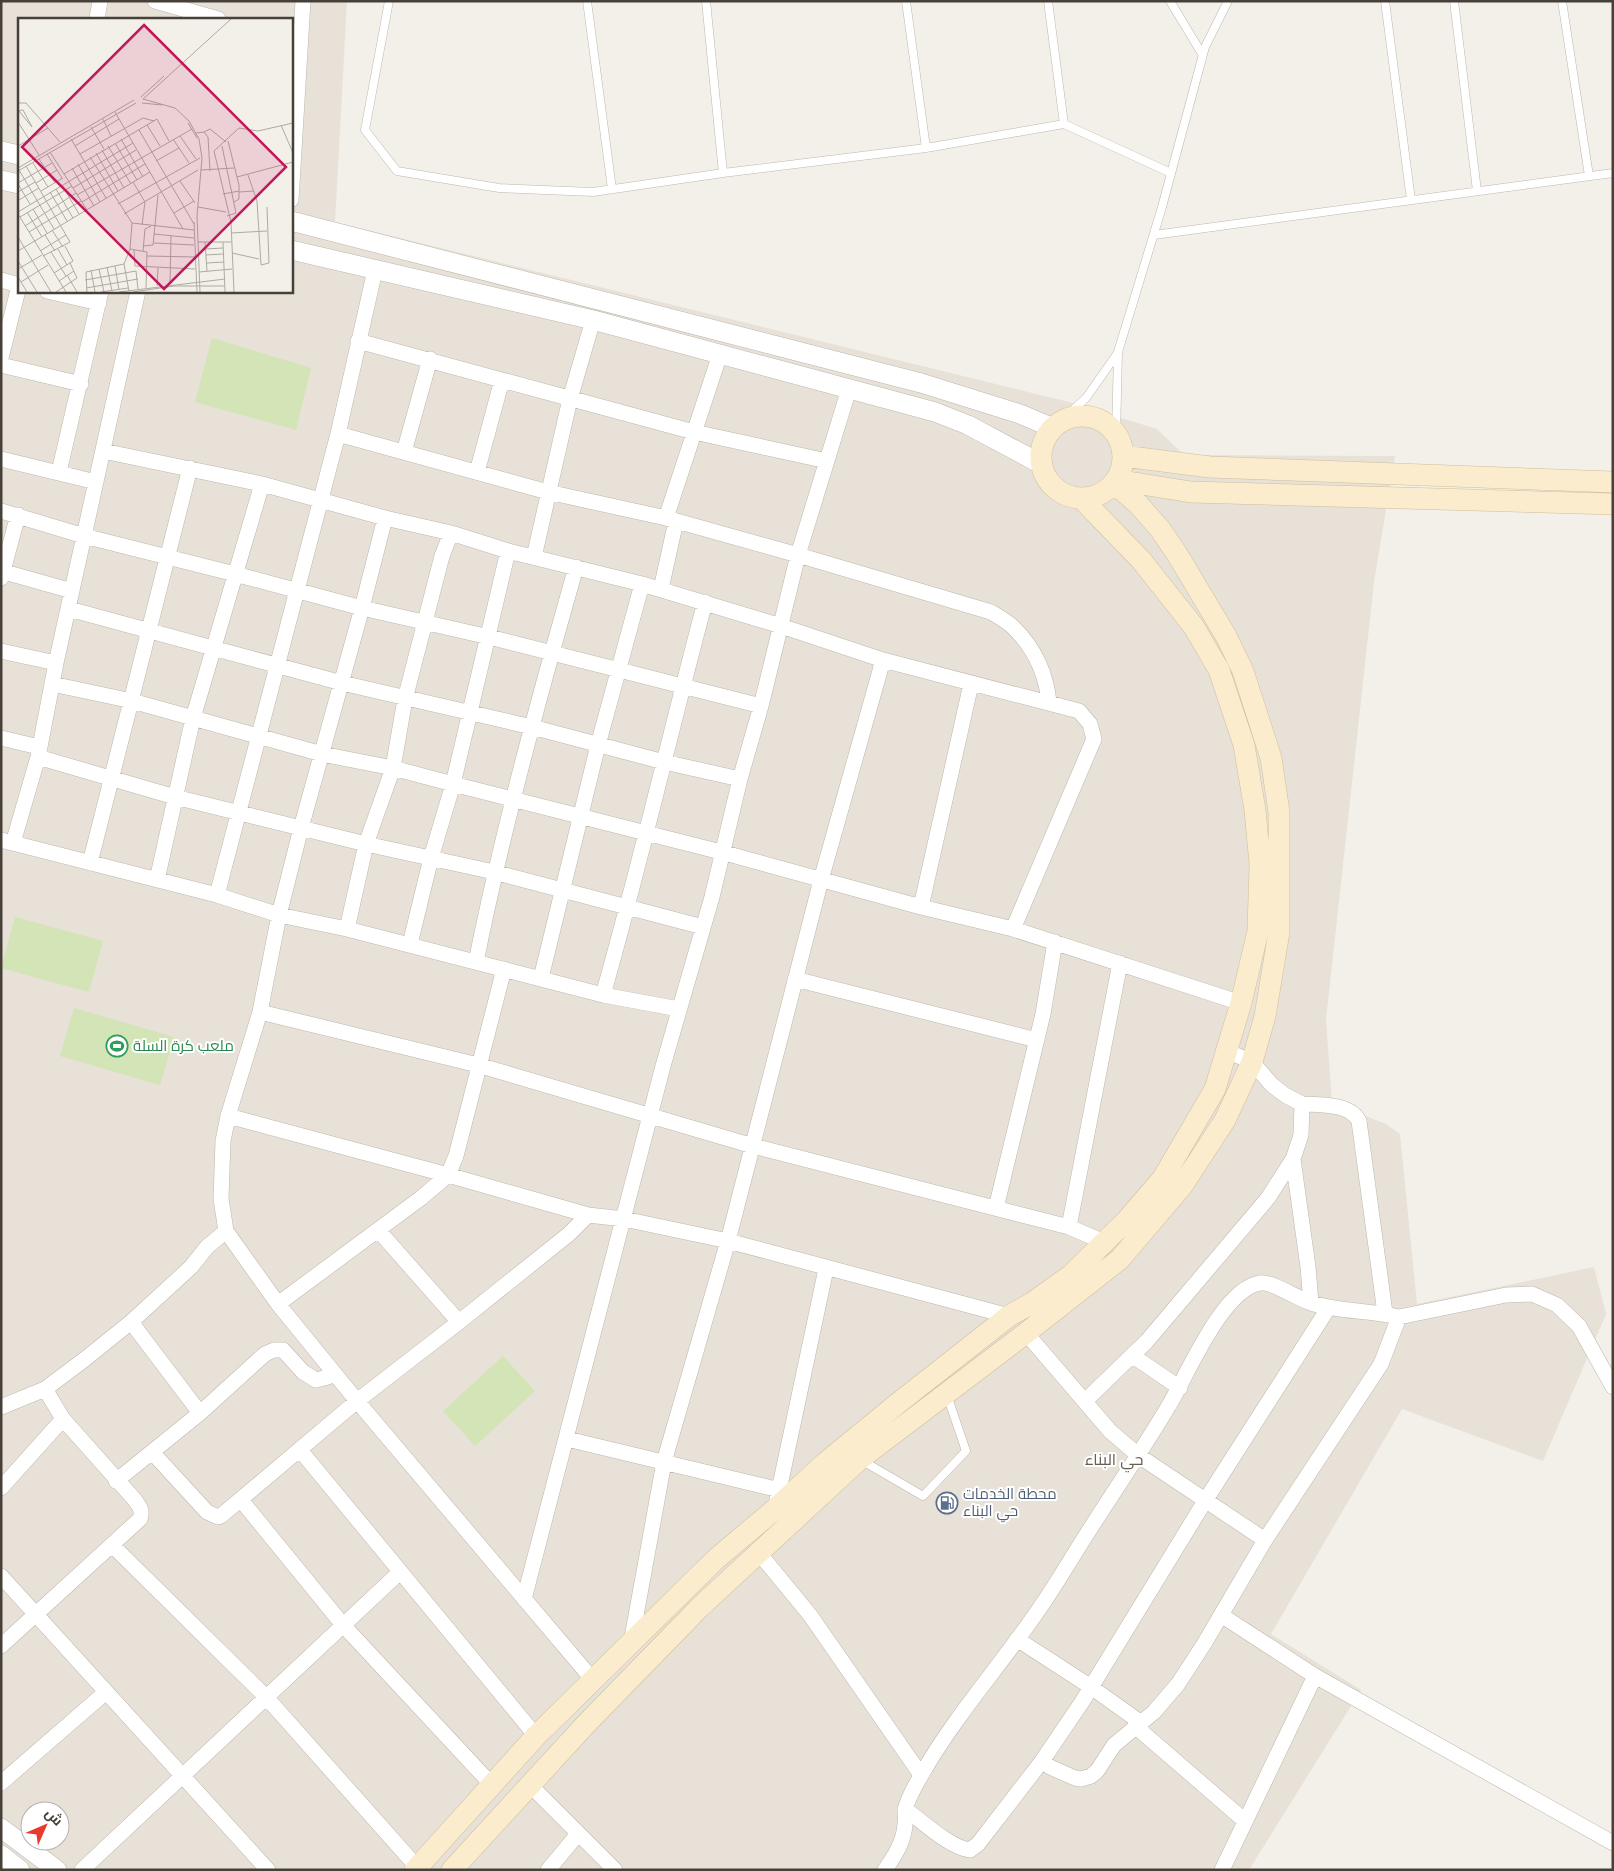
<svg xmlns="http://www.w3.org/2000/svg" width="1614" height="1871" font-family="'Noto Sans',Cairo,sans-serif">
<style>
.residential{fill:#e7e1d8;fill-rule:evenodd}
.green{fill:#d3e4b6}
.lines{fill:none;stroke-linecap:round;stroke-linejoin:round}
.service-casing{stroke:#beb7ad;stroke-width:9}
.minor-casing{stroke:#beb7ad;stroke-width:16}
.tertiary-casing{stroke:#beb7ad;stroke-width:20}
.secondary-casing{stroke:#cfbe9d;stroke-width:22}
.service{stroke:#fff;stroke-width:8}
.minor{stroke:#fff;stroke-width:15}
.tertiary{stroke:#fff;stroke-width:19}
.secondary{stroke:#faeccd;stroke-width:21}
.labels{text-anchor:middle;stroke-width:4;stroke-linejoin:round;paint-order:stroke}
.leisure-label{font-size:15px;fill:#27864d;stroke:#fff;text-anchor:start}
.service-label{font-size:15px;fill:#4e5e75;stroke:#fff;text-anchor:start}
.neighbourhood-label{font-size:16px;fill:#685d50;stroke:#fff}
.inset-road{fill:none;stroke:#aeaaa3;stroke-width:1}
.view{fill:#c2185b;fill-opacity:0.15;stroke:#c2185b;stroke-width:2.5}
.inset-edge{fill:none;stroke:#474038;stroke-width:2.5}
</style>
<rect width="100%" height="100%" fill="#f3f0ea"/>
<path class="residential" d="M1,1H347L335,222L1073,403L1157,429L1184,455L1395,456L1374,582L1326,1020L1332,1103L1386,1124L1400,1134L1417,1304L1594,1267L1606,1314L1543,1461L1402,1409L1271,1634L1361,1690L1249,1870H1ZM19,19H291V291H19ZM30,1811H60V1841H30Z"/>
<path class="green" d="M212,338L311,368L296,430L195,402Z
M15,917L103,941L89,992L1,968Z
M74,1008L174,1037L160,1085L60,1056Z
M503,1356L535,1391L475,1446L443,1411Z"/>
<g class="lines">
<g class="service-casing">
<path id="service" d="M389,1L365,130L397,171L499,188L593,192L723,173L926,148L1064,124L1171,173
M587,1L612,189
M706,1L723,173
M906,1L926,148
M1048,1L1064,124
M1170,1L1202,54
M1385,1L1411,200
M1454,1L1477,191
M1562,1L1589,176
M1154,235L1613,173
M1056,425L1086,398L1117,354
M1116,435L1118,352L1162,207L1205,47L1228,1
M861,1460L923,1496L966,1451L947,1395"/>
</g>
<g class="minor-casing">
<path id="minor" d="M155,1L218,19
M97,19L100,1
M291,200L303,1
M1,280L19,285
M47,291L99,303
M358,341L694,432L827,461
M1,358L19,286
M1,365L81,384
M338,434L548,492L666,518L798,555L991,612C999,617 1008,622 1014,628C1035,649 1046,673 1049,702
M103,451L262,484L385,518L451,533L508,551L642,584L781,626L883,660L1079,711L1090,724L1094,739L1013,929
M404,452L430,359
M1,459L96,482
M59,472L101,291
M477,472L502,380
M1,511L84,536L235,574L362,608L489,637L761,706
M385,518L362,608L301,828L279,915L260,1012L228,1116L223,1141L221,1199L226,1231L278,1304L357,1401L593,1680
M666,518L720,354
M534,557L570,399L593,320
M1,571L72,591
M1,578L18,515
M661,589L676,521
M69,609L342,683L532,727L664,762L740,779
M1,651L56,663
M52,684L132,701L322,754L393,768L453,784L721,852L921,907L1013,929L1241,1003
M1,738L39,747
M38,757L175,797L366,844L494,872L703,927
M1,840L217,895L279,915L347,929L603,995L679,1009
M13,843L38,757L56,663L138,291
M90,863L190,468
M157,880L193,718L262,484
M217,895L338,434L375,270
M921,907L971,684
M347,929L366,844L393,768L405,699L442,556L451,533
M410,944L431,858L453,784L508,551
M476,962C503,828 539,698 576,567
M541,978L598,745L642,584
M795,979L1037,1040
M603,995C640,865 670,733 705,602
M260,1012L478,1065L753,1146L1069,1227L1104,1242
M1302,1104C1319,1105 1350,1103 1359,1121L1385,1313
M228,1116L448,1175L588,1215L624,1219L728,1241L1009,1316
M1293,1159L1308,1267L1311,1303
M996,1208L1043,1014L1055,942
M1069,1227L1120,963
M378,1230L459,1322
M278,1304L421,1198L448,1175L456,1156L504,969
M131,1322L200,1413
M1026,1333L1110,1431L1139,1456L1265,1540
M1133,1356L1180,1388
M1085,1401L1147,1341L1268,1198L1293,1159L1301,1135L1302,1104L1285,1095L1272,1085L1252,1062L1227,1051
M1,1407L45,1389L85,1359L131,1322L191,1267L207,1247L226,1231
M567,1439L780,1490
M300,1450L536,1736
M152,1452L207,1512L218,1517L222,1515L357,1401L459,1322L569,1234L588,1215
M116,1481L200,1413L265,1354L274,1350H283L303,1372L316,1380L328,1377L334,1373
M1,1488L63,1419
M241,1500L343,1625L492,1785
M775,1509L826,1269
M112,1545L266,1697L417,1867
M759,1553L810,1615L921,1775
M1,1576L268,1870
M524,1599L663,1066L712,897L740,779L761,706L798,555L849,389
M1221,1615L1315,1676L1613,1843
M1017,1639L1091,1687L1140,1722
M631,1643L664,1462L728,1241L821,880L883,660
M1,1646L140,1519C143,1511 140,1507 135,1500L63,1419L45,1389
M1135,1726L1245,1821
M1042,1761L1050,1767L1075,1778L1081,1779L1091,1776L1097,1771L1114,1745L1154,1712L1178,1684L1204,1644L1265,1540L1381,1364L1399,1317
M1,1783L106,1692
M530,1785L615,1870
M905,1809C922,1821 950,1848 970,1850L978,1844L1042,1761L1082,1702L1205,1501L1329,1307
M82,1870L400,1572
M548,1870L578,1834
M885,1870C895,1855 904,1842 905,1824C906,1819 905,1815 905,1811C907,1798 917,1783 923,1772C956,1715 1000,1666 1037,1612C1056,1585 1072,1557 1090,1529C1116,1488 1143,1449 1168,1407C1187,1376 1222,1289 1260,1283C1272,1281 1298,1299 1311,1303C1339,1312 1371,1310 1399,1317L1506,1295L1532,1294L1557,1305L1579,1326L1613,1387
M1222,1870L1315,1676"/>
</g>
<g class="tertiary-casing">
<path id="tertiary" d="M1,151L19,155
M1,180L19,184
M291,221L921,383L1020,414L1053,428
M291,250L593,320L935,412L968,425L1041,464
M1,1828L57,1870
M1,1855L20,1870"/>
</g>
<g class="secondary-casing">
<path id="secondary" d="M1041 457a41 41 0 1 1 82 0a41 41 0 1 1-82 0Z
M1123,456L1210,467L1613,482
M1116,480L1191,492L1613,504
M415,1870L536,1736L716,1559L774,1510L825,1463L897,1404L1009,1316L1032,1303L1071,1275L1127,1220L1163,1178L1215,1089L1241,1003L1258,931L1260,864L1255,810L1244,745L1219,670L1194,627L1141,560L1082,499
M452,1870L586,1724L700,1607L860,1459L1026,1333L1120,1259L1182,1186L1225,1120L1252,1062L1265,1016L1279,932V812L1271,758L1243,671L1226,636L1177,554L1160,529L1138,504L1114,483"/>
</g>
<use href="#service" class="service"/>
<use href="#minor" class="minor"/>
<use href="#tertiary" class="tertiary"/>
<use href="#secondary" class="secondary"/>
</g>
<defs>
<g id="stadium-ring" transform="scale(1.125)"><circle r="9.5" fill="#fff" stroke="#2e9e5b" stroke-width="1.5"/><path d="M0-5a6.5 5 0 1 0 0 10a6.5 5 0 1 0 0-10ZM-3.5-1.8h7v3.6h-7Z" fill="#2e9e5b"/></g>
<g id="fuel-ring" transform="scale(1.125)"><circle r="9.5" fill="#fff" stroke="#5c6f8a" stroke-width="1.5"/><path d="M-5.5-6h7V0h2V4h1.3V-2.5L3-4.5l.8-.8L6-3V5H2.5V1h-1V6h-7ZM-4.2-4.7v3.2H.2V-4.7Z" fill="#5c6f8a"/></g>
</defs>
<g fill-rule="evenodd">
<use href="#stadium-ring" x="117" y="1046"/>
<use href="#fuel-ring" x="947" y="1503"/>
</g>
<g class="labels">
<g class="leisure-label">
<text x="133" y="1051">ملعب كرة السلة</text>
</g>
<g class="service-label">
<text x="963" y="1499">محطة الخدمات<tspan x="963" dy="17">حي البناء</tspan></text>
</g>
<g class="neighbourhood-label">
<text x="1114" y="1465">حي البناء</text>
</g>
</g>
<g transform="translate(18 18)">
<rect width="275" height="275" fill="#f3f0ea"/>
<path class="inset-road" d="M123,79L146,58M125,81L157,90L171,103L181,121L184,140L179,198L182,274M125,81L213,1M0,85H8L42,124M124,85L144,87M0,93H1L4,92H5L14,109L1,93M97,94L165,211M85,101L93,118M0,104L21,137M170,105L179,120M129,107L142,128M263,107L275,135M73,109L86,131M121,112L176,206M186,114L192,111L208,124M178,115L186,114L190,119L192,153M162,118L178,141M53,121L88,180M103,121L125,159M155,121L171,145M210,123L221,167V181L216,184M97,125L119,162M0,128L30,110M57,128L101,101M90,128L113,166M204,128L218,195L209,198M84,132L106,170M32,134L69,192M78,135L100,173M29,136L44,160M62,136L125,100L136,103M72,139L114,205L176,212M21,141L37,165M138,143L161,130M15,145L30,169M60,146L82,184M8,148L52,224L25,238M0,150L116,82M54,150L76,188M1,152L36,211M183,152L216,150M0,153L118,85M46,156L139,101L151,123M230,157L239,183L243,247L251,245L249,189M219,159L275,144M162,163L177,185M115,164L127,184L124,207M0,165L34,145M18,165L39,152M0,166L12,186M44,167L61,196M55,170L118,132M38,171L55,200M23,173L45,160M0,174L17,164M32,174L49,203M221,174L236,173M205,176L221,173M59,177L174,111M1,182L21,170M64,184L127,146M100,186L182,140M180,189L208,194M15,191L29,215M0,194L115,125M9,194L24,219M156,195L176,183M0,196L48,274M106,196L180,152M2,199L54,168M176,204L179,274M7,208L58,175M34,212L45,229M11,214L63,183M213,215L249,213M136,216L176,220M27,217L37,233M0,219L33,274M180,224H213M187,224L189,253M205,224L207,274M136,225L176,227M125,228L135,227L140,177M40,231L49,247M112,231L129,234L128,270M187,231L205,230M116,232L117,248M0,233L132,154M22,233L48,217M125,233L127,211L133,208M33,234L48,258M214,235L241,241M188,237L205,236M129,238L177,239M0,243L19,274M189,245L206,244M106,246L112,231L114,205M97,248L101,272M117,248L177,251M89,249L94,273M0,251L24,237M81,251L86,274M73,252L77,274M118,253L120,271M181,254L214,251M36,255L55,243L47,228M49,257L59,274M0,259L9,274M67,262L118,253M41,263L56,253M3,264L30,247M152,266L153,218M139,268L140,250M68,270L120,261M38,274L59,260L52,245M69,274L68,254L106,246L111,273M83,274L110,270M101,274L207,261M115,274L156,268H207M216,274L213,204L196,133L221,110L240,113L275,105"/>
<path class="view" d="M126,7L268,149L146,271L4,129Z"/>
<rect width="275" height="275" class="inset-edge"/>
</g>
<rect width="1614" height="1871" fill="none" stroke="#474038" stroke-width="5"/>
<g transform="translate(45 1826) rotate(45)"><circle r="24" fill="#ffffff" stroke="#b5b3af"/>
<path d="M0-4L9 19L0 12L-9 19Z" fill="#e83b2c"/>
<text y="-8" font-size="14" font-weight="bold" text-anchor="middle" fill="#474038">ش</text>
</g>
</svg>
